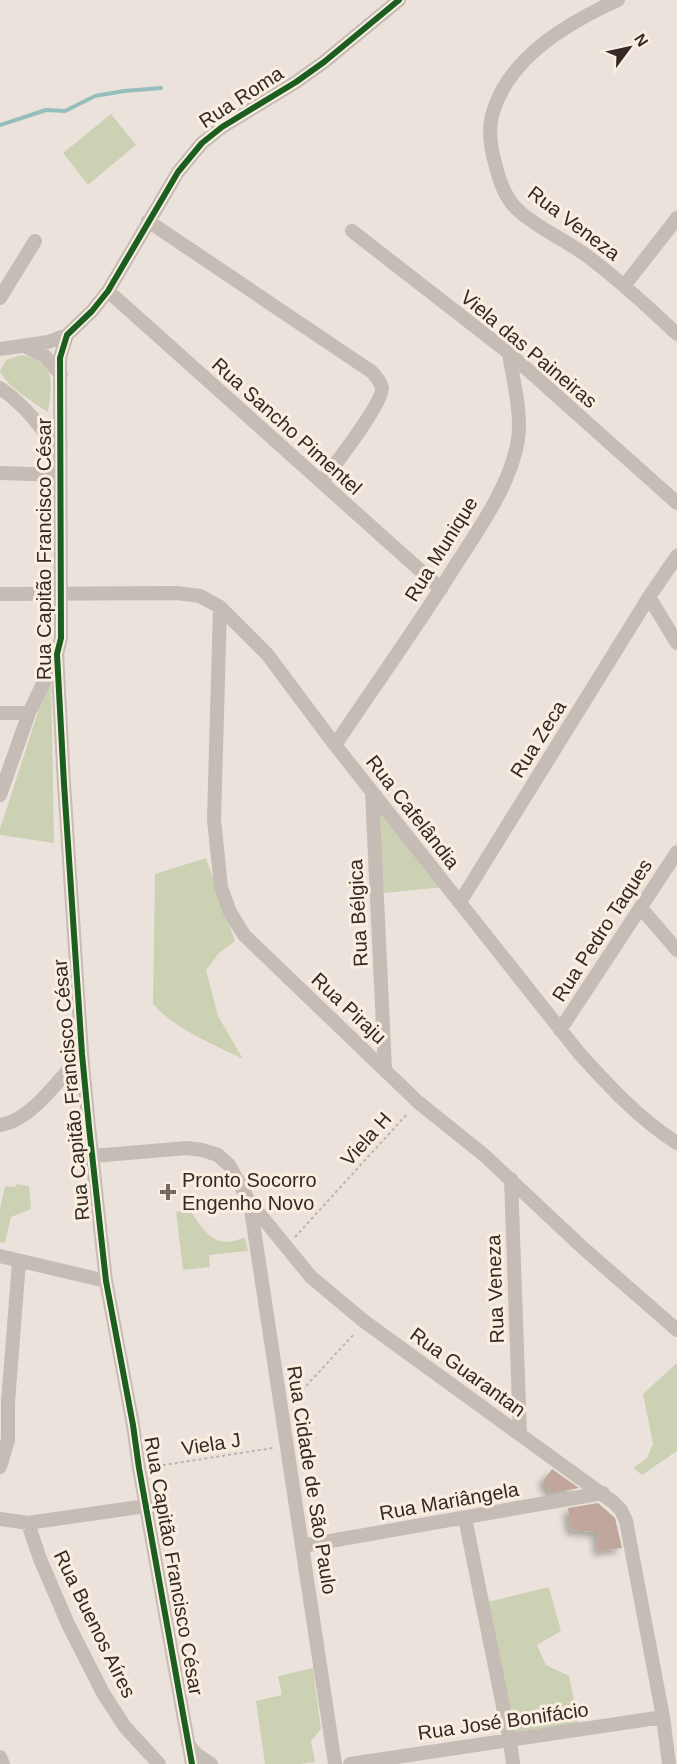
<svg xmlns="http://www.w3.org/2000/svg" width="677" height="1764" font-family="Arial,sans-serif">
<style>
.green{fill:#ccd1b4}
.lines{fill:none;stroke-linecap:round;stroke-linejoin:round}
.stream{stroke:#96bebe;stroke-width:4}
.building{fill:#c0a69c;filter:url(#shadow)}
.path{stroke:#bdb4ad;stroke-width:2;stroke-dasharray:3 3;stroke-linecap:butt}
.minor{stroke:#c4bcb5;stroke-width:14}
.cycleway-casing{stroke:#faeee1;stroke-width:10}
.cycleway{stroke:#1b5e20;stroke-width:6}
.poi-dot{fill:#746a64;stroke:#faeee1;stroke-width:2}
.labels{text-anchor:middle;stroke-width:6;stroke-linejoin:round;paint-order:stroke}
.street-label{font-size:20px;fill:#342924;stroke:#faeee1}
.poi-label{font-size:20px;fill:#342924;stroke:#faeee1;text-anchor:start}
</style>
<defs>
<filter id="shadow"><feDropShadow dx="-5" dy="5" stdDeviation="3" flood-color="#0004"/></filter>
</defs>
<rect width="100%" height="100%" fill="#ebe3db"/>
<path class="green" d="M111,114L136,145L88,185L63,153Z
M22,355C57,362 52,383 48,412C33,402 7,387 0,371L6,360Z
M51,672L54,843L0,835V829Z
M374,799L444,887L384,893Z
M206,858L235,941L219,953L206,970L218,1016L243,1059C213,1044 176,1030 153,1004L155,874Z
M17,1184L29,1186L31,1209L11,1217L5,1243L0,1242V1209L5,1186L15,1187Z
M190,1210C198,1222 209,1242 226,1242C232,1242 239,1239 245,1238L248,1251L209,1255L210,1267L183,1270L176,1212Z
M677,1363V1451L642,1475L633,1468L647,1458L653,1444L643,1394Z
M549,1587L561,1631L537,1645L546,1665L569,1676L579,1726L510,1738L488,1602Z
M313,1668L321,1729L311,1741L315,1762L300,1764H265L256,1701L282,1695L278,1676Z"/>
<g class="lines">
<path class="stream" d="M0,125L46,110L65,111L95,96L124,91L161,88"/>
</g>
<path class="building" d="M552,1469L579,1488L551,1493L543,1481Z
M598,1503L615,1518L622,1548L598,1551L597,1532L571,1530L568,1508Z"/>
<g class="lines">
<path class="path" d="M295,1237L408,1113
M294,1399L355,1333
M151,1467L273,1448"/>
<path class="minor" d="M618,0C570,22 512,55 494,109C488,126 490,146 495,163C499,180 505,199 519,211C536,227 567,241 587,256C619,280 648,307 677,334
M148,221L372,372C376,377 381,382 382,388C383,403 333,467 322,482
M352,231L509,353L677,503
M624,286L677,218
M108,291L441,589
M0,298L35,241
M24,346L45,356L61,375
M0,349L48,342L67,335
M0,388C26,406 43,429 60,455
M0,473L60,475
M0,594L177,593L200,596L220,607L267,654L335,745L579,1053C609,1086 639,1119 677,1143
M649,597L677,643
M220,607L214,820L221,887L230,912L244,935L418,1102L484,1155L583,1248L677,1330
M0,713H29
M335,745C375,685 417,627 455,566C480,527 510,486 518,440C522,412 513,381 509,353
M372,792L385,1069
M0,795L29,713L56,656
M460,902L649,597L677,556
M641,908L677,950
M560,1030L677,852
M0,1125C31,1121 61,1077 82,1054
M93,1156L187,1148L202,1150L218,1155L229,1165L249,1201L311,1277L365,1322L613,1502L621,1510L626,1521L663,1717L669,1764
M511,1179L520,1434
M250,1203L335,1764
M0,1256L106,1281
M0,1467L8,1440V1402L19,1262
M465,1518L510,1741L513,1764
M0,1519L28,1523L146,1506
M28,1523L40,1559L68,1624L103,1693L125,1727L159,1764
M302,1546L603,1493
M188,1744L196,1754L211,1764
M0,1757L3,1764
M192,1764L139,1468L133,1425L106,1281L89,1127L82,1054L64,784L57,654L61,638L60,358L67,335L92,311L108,291L178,172L202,143L222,127L296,82L324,62L399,0
M350,1764L663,1717"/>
<g class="cycleway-casing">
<path id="cycleway" d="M192,1764L139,1468L133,1425L106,1281L89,1127L82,1054L64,784L57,654L61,638L60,358L67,335L92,311L108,291L178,172L202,143L222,127L296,82L324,62L399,0"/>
</g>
<use href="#cycleway" class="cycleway"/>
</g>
<path class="poi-dot" d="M165 1183h6v6h6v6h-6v6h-6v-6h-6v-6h6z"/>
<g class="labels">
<g class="street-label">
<text transform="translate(241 97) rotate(-33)" y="7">Rua Roma</text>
<text transform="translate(574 223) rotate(37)" y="7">Rua Veneza</text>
<text transform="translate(529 349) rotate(40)" y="7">Viela das Paineiras</text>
<text transform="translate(287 426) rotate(42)" y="7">Rua Sancho Pimentel</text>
<text transform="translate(44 549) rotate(-90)" y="7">Rua Capitão Francisco César</text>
<text transform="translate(441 549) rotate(-58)" y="7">Rua Munique</text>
<text transform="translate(538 739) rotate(-58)" y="7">Rua Zeca</text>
<text transform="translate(413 812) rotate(52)" y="7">Rua Cafelândia</text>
<text transform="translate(358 913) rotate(-93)" y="7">Rua Bélgica</text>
<text transform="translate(602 930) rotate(-57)" y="7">Rua Pedro Taques</text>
<text transform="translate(349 1008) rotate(43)" y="7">Rua Piraju</text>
<text transform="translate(71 1090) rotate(-95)" y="7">Rua Capitão Francisco César</text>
<text transform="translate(366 1139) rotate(-48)" y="7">Viela H</text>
<text transform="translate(495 1289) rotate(-92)" y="7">Rua Veneza</text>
<text transform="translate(468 1372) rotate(36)" y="7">Rua Guarantan</text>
<text transform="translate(211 1444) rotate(-9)" y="7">Viela J</text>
<text transform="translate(312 1480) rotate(81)" y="7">Rua Cidade de São Paulo</text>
<text transform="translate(449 1501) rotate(-10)" y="7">Rua Mariângela</text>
<text transform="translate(174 1566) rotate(80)" y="7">Rua Capitão Francisco César</text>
<text transform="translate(95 1624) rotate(64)" y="7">Rua Buenos Aíres</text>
<text transform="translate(503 1721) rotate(-8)" y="7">Rua José Bonifácio</text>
</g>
<g class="poi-label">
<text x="182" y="1187">Pronto Socorro<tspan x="182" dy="23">Engenho Novo</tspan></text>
</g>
</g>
<g transform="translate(629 48) rotate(57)" stroke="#faeee1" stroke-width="4.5" paint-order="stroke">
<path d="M0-4.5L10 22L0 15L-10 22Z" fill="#342924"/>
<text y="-9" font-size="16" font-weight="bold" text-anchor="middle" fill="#342924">N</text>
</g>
</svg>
